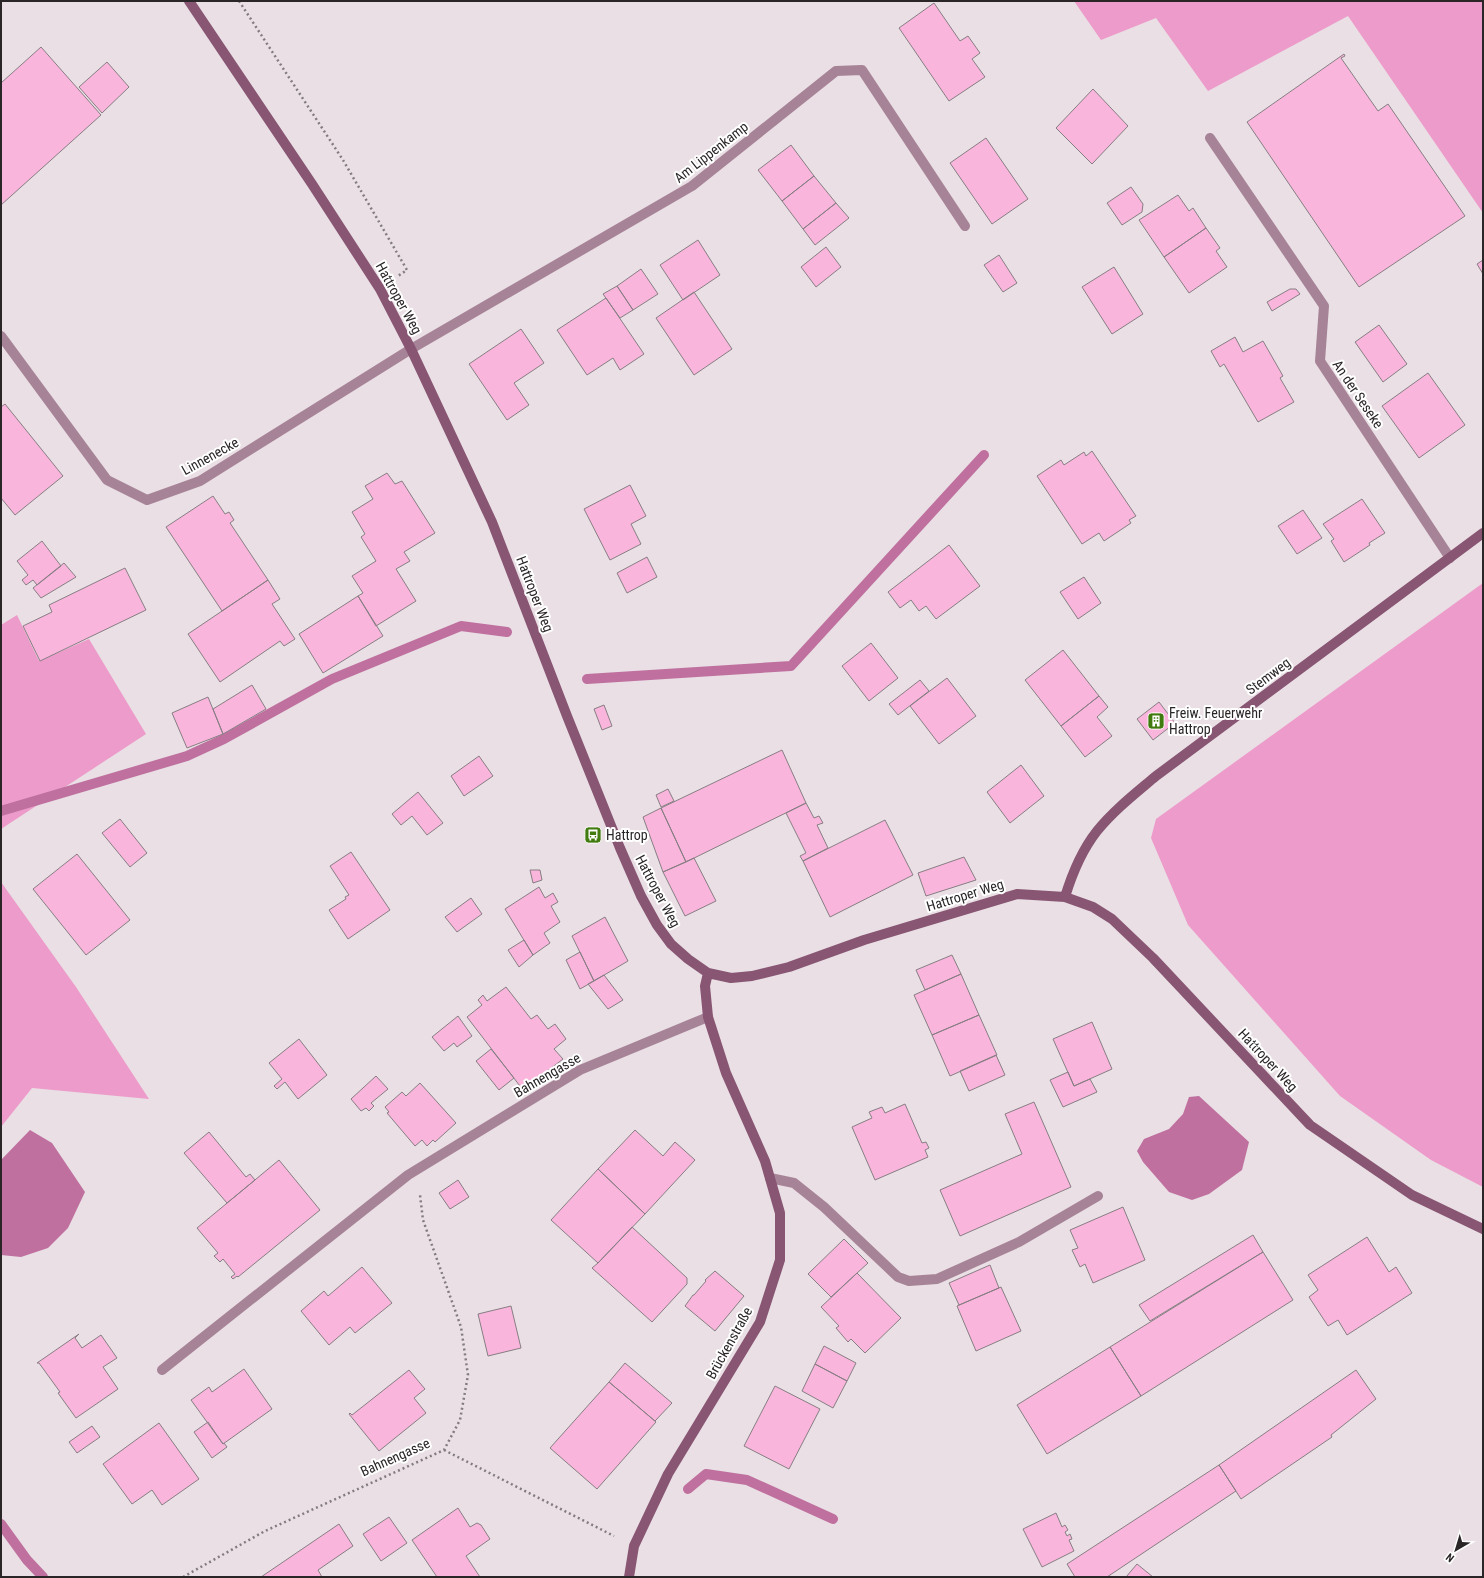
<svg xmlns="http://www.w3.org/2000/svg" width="1484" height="1578" font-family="'Roboto Condensed',sans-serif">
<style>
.green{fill:#ed9bca}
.water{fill:#bf709f}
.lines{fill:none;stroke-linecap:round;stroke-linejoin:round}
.stream{stroke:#bf709f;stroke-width:10}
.building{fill:#fab5dc;stroke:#877e83}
.path{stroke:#837c7f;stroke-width:2.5;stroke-dasharray:2 3;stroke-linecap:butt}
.lane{stroke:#a78397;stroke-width:10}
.street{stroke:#a78397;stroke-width:10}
.secondary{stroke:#885573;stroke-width:10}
.labels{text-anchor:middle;stroke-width:4;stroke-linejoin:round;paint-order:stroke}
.street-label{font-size:14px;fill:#2a2628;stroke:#fff}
.poi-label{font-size:14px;fill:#2a2628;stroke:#fff;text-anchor:start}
</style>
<rect width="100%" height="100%" fill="#e9dfe4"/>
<path class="green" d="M1074,1H1483V213L1348,16L1208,91L1156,18L1101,40Z
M1483,583V1187L1431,1160L1340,1096L1188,925L1151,838L1156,819Z
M17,615L39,661L89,639L146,734L1,829V625Z
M1,882L76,987L149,1099L32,1088L1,1127Z"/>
<path class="water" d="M1199,1096L1249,1142L1242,1170L1209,1194L1192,1200L1169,1192L1143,1162L1137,1151L1144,1139L1169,1129L1183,1114L1189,1097Z
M30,1130L52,1143L85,1192L68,1228L48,1248L21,1257L1,1255V1160Z"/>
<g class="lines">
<path class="stream" d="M587,679L791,666L984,455
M1,811L187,756L224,739L332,679L461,626L507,632
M688,1489L706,1474L747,1480L833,1519
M1,1524L27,1560L43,1577"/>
</g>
<path class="building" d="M934,3L960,41L968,36L980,53L972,59L985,77L949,101L899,28Z
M41,47L101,115L1,205V83Z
M1344,54L1345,56L1341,58L1378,111L1388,104L1465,216L1359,287L1247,122Z
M107,62L129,87L102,113L79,87Z
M1093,89L1128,126L1092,164L1056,128Z
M986,138L1028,199L992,224L950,163Z
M791,145L814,176L782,201L758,170Z
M814,176L836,203L803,229L782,201Z
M1131,187L1143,204L1142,212L1122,225L1107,203Z
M1178,195L1189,211L1193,208L1206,228L1164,257L1139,220Z
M836,203L849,218L815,245L803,229Z
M1206,228L1220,248L1216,251L1227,267L1189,293L1164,257Z
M698,240L720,275L683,300L660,265Z
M826,247L841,267L816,287L801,267Z
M999,255L1017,283L1003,292L984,265Z
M1483,260V274L1477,264Z
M1114,267L1143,314L1112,334L1082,287Z
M641,269L658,294L633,310L617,286Z
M617,286L633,310L620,318L603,294Z
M1290,289H1296L1300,294L1272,311L1267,302Z
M694,292L732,349L694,375L656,318Z
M606,298L644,354L620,370L613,358L587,375L557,330Z
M1379,325L1407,364L1383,382L1355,342Z
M521,329L544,363L514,383L529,405L507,420L469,364Z
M1235,337L1243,352L1263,341L1283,376L1280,378L1294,402L1258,422L1224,364L1220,367L1211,351Z
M1428,373L1465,425L1419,458L1382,406Z
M5,404L63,476L15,515L1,498V407Z
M1092,451L1136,516L1129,520L1131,523L1104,541L1099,533L1082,544L1037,476L1061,460L1064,465L1084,452L1086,456Z
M387,473L395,484L402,481L435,533L404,552L410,561L396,569L416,601L376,626L358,596L363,593L352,576L376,561L361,537L365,534L352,512L373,499L365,486Z
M630,485L646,516L631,524L641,544L610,560L584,509Z
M213,496L225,514L229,512L234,520L230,523L268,580L222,611L166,527Z
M1362,499L1385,533L1369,543L1370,545L1344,562L1331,541L1334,539L1323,524Z
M1303,510L1322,538L1297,554L1278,526Z
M42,541L61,566L37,585L33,580L26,585L22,580L28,575L17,561Z
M949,545L980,586L936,619L926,606L919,611L911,600L900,608L888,592Z
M647,557L657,577L627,593L617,573Z
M64,563L76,577L41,598L33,588Z
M125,568L146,610L40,661L23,626L52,612L49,605Z
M1084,577L1101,603L1078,619L1060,592Z
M268,580L280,599L272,604L295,639L284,646L280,641L220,682L188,634Z
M358,596L383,636L323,673L299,634Z
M871,643L898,678L869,701L842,666Z
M1063,650L1099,696L1061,726L1025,680Z
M947,678L976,716L939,744L910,706Z
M920,680L929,691L898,715L889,704Z
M252,685L266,709L223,734L213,709Z
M1099,696L1108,707L1097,717L1112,736L1085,757L1061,726Z
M208,697L223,734L187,748L172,713Z
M1159,702L1175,723L1153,740L1137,719Z
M604,705L612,726L602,730L594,709Z
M782,750L806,803L686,862L661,808Z
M479,756L493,776L464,796L451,776Z
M1021,765L1044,796L1010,823L987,792Z
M668,789L674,801L661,807L656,795Z
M418,792L443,823L427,835L412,816L401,825L392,814Z
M806,803L814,818L819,816L823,823L817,825L828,848L803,861L800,856L806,853L786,813Z
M661,808L686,862L663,872L643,817Z
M120,819L147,853L130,867L102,833Z
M885,820L913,875L830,917L803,861Z
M351,852L390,910L348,939L329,910L346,899L345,897L349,895L330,866Z
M77,854L130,920L86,955L33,889Z
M964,857L976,880L926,896L918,873Z
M694,858L716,901L685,916L663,872Z
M530,870H540L542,880L533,883Z
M539,887L545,898L553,893L558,902L551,906L560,922L544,933L550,943L533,955L505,909Z
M471,898L482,914L457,932L445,917Z
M605,917L628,961L594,981L572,936Z
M524,940L533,955L519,967L508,950Z
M580,952L594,981L580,989L566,960Z
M952,955L961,974L925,990L916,970Z
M961,974L979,1015L932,1035L914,995Z
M604,975L623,1000L608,1009L588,984Z
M506,987L531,1019L537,1015L548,1029L555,1024L566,1039L554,1049L563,1059L523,1090L467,1017L482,1005L478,1000L483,995L487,1001Z
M979,1015L997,1055L950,1076L932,1035Z
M458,1016L472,1036L457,1047L454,1043L444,1051L432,1037Z
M1092,1022L1112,1069L1074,1086L1053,1039Z
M299,1039L327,1075L298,1099L285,1082L277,1089L274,1086L282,1079L269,1063Z
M491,1049L514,1078L499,1090L476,1061Z
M996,1055L1005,1075L969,1091L960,1071Z
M1068,1072L1074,1086L1090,1079L1097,1092L1063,1107L1050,1080Z
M376,1076L388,1089L371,1103L374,1106L369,1111L366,1108L361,1111L351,1099Z
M420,1083L456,1123L435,1142L433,1140L427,1146L422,1140L415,1146L387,1113L389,1112L385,1107L402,1092L406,1096Z
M1034,1102L1071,1187L960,1236L940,1190L1022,1154L1005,1114Z
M905,1104L922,1143L926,1142L929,1148L925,1150L928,1157L875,1180L852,1127L872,1118L869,1112L882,1107L885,1113Z
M635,1130L663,1156L675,1142L695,1160L645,1214L598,1169Z
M209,1132L246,1177L250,1174L255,1180L227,1203L184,1153Z
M279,1160L320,1210L238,1277L237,1276L233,1279L231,1277L235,1274L223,1259L220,1262L214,1256L218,1253L197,1228Z
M598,1169L645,1214L598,1263L551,1220Z
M458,1180L469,1197L450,1209L439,1193Z
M1123,1207L1145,1260L1093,1283L1085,1264L1080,1267L1072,1250L1078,1248L1070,1230Z
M632,1227L687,1278V1284L652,1322L592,1268L598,1263Z
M1253,1235L1263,1252L1150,1321L1139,1305Z
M1367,1237L1389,1272L1396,1267L1412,1293L1347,1335L1338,1320L1328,1326L1309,1297L1318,1290L1308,1275Z
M844,1239L868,1263L831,1297L808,1274Z
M1263,1252L1293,1300L1141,1396L1110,1347Z
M990,1265L999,1288L959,1305L949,1283Z
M362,1267L392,1303L355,1333L350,1327L329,1345L301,1311L324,1291L328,1296Z
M715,1271L744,1296L715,1331L685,1306L693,1295H694L706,1281L705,1280Z
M857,1273L901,1318L865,1353L851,1339L848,1342L836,1328L839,1326L821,1307Z
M1001,1287L1021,1331L976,1351L957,1306Z
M511,1306L521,1348L488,1356L478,1314Z
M79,1334L75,1338L82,1348L101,1335L117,1358L103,1367L118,1389L76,1418L58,1393L60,1392L39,1363H37Z
M824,1346L856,1363L847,1381L815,1364Z
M1110,1347L1141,1396L1047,1454L1017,1405Z
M625,1363L672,1403L655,1421L609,1382Z
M815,1364L847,1381L833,1408L802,1391Z
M244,1369L272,1409L223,1444L191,1400L209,1387L212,1392Z
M409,1370L425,1389L414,1398L426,1413L379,1451L349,1414L350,1413L352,1415Z
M1356,1370L1376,1399L1331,1435L1332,1437L1241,1499L1219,1465Z
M609,1382L656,1422L597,1489L550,1448Z
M775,1386L820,1409L789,1469L744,1446Z
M208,1422L223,1444L224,1443L227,1447L212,1458L194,1432Z
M159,1423L199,1479L162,1505L152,1490L132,1504L103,1464Z
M92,1426L100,1437L77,1453L69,1442Z
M1219,1465L1236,1491L1107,1577H1075L1067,1564Z
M458,1508L470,1527L477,1523L481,1525L490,1539L466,1556L480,1577H437L412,1540Z
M1056,1513L1062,1527L1065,1525L1068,1530L1065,1532L1067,1536L1070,1534L1072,1539L1069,1540L1074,1551L1042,1567L1023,1529Z
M389,1517L407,1543L381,1561L363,1534Z
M339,1524L353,1546L318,1570L322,1577H261Z
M1137,1564L1153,1577H1126Z"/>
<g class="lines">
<path class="path" d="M239,1L343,160L407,270L398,276
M444,1450L614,1536
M183,1577L265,1531L444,1450L460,1420L468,1375L461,1327L423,1220L420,1195"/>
<path class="lane" d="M770,1178L794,1183L824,1207L898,1277L909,1281L937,1279L1019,1242L1098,1196"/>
<path class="street" d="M1210,138L1324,306L1320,361L1450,558
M1,336L107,480L147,500L200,481L411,349L692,186L836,71L862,70L965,226
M162,1370L408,1175L580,1070L708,1017"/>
<path class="secondary" d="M189,1L312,184L380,289L411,349L492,522L567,716L620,848L641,896L657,925L671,944L688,959L708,973L731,978L752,976L789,967L864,940L1017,894L1065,897L1093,907L1112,919L1153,958L1310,1125L1412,1195L1483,1229
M1065,897C1072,874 1082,850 1097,831C1114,810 1136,793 1156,776L1483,533
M629,1577L634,1546L668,1474L760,1322L780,1260V1213L765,1161L726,1073L708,1017L705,986L708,973"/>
</g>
<defs>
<g id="building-square" transform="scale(0.9)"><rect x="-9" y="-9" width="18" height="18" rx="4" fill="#417a0e" stroke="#fff"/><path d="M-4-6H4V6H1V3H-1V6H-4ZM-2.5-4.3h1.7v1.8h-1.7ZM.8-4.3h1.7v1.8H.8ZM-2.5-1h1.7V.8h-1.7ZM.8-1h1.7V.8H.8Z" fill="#fff"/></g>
<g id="bus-square" transform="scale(0.9)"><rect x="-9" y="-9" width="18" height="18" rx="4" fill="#417a0e" stroke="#fff"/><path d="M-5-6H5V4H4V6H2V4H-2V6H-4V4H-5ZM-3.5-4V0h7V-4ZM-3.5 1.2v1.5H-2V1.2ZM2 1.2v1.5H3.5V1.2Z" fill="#fff"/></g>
</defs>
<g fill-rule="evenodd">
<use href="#building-square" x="1156" y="721"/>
<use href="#bus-square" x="593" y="835"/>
</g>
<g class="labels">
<g class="street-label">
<text transform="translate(711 152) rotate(-38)" y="5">Am Lippenkamp</text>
<text transform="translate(399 298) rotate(61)" y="5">Hattroper Weg</text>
<text transform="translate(1358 394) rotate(56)" y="5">An der Seseke</text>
<text transform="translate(210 456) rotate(-29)" y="5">Linnenecke</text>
<text transform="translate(535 594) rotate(69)" y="5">Hattroper Weg</text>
<text transform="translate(1268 676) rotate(-37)" y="5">Stemweg</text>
<text transform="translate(658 891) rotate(62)" y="5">Hattroper Weg</text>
<text transform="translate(965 895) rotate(-17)" y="5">Hattroper Weg</text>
<text transform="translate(1268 1060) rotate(47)" y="5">Hattroper Weg</text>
<text transform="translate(547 1075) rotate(-30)" y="5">Bahnengasse</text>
<text transform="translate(729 1343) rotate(-61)" y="5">Brückenstraße</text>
<text transform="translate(395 1457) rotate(-24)" y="5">Bahnengasse</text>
</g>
<g class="poi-label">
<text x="1169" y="718">Freiw. Feuerwehr<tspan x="1169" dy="16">Hattrop</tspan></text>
<text x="606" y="840">Hattrop</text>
</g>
</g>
<rect width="1484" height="1578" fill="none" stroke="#2a2628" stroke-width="4"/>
<g transform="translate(1456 1550) rotate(218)" stroke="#ffffff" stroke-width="3" paint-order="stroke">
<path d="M0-3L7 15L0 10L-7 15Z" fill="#2a2628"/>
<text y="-6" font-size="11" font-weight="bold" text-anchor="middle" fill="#2a2628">N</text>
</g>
</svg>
